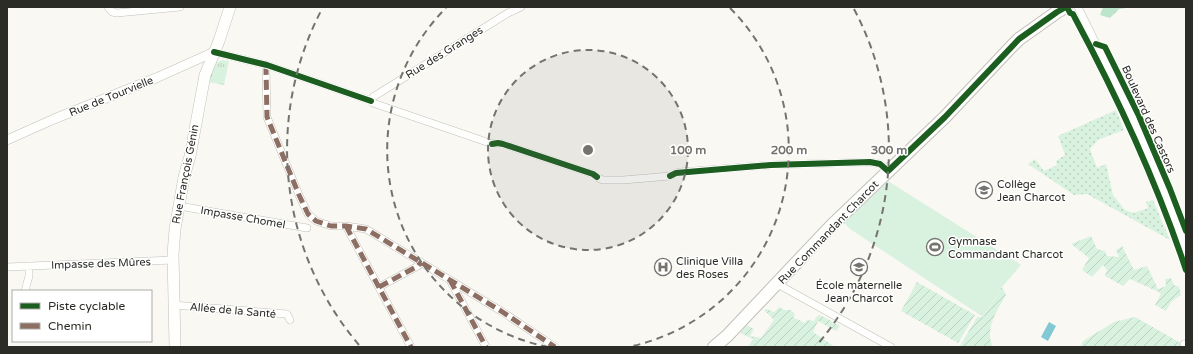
<svg xmlns="http://www.w3.org/2000/svg" width="1193" height="354" font-family="'Varela Round',sans-serif">
<style>
.grass{fill:url(#grass-dots)}
.forest{fill:url(#forest-firs)}
.park{fill:url(#park-tufts)}
.garden{fill:url(#garden-furrows)}
.pitch{fill:#d9f2e0}
.water{fill:#82c9d5}
.lines{fill:none;stroke-linecap:round;stroke-linejoin:round}
.minor-casing{stroke:#c1c0bb;stroke-width:8}
.tertiary-casing{stroke:#c1c0bb;stroke-width:10}
.secondary-casing{stroke:#c1c0bb;stroke-width:12}
.primary-casing{stroke:#c1c0bb;stroke-width:14}
.minor{stroke:#fefefd;stroke-width:7}
.tertiary{stroke:#fefefd;stroke-width:9}
.secondary{stroke:#fefefd;stroke-width:11}
.primary{stroke:#fefefd;stroke-width:12}
.quiet{stroke:#8d6e63;stroke-width:5;stroke-dasharray:10 5;stroke-linecap:butt}
.cycleway-casing{stroke:#fff;stroke-width:8}
.cycleway{stroke:#1b5e20;stroke-width:6}
.ring{fill:none;stroke:#74736e;stroke-width:2;stroke-dasharray:7 5}
.labels{text-anchor:middle;stroke-width:3;stroke-linejoin:round;paint-order:stroke}
.street-label{font-size:11px;fill:#2c2c27;stroke:#fff}
.poi-label{font-size:11px;fill:#2c2c27;stroke:#fff;text-anchor:start}
.centre{fill:#74736e;stroke:#fff;stroke-width:2}
.ring-label{font-size:12px;text-anchor:middle;font-weight:bold;fill:#74736e;stroke:#fff;stroke-width:3;stroke-linejoin:round;paint-order:stroke}
</style>
<defs>
<pattern id="grass-dots" width="8" height="8" patternUnits="userSpaceOnUse"><rect width="8" height="8" fill="#d9f2e0"/><path d="M2 2h.1M6 6h.1" fill="none" stroke="#bad0c0" stroke-width="1.8" stroke-linecap="round"/></pattern>
<pattern id="forest-firs" width="22" height="20" patternUnits="userSpaceOnUse"><rect width="22" height="20" fill="#bce5cb"/><path d="M5 1l3.5 6h-7zM16 11l3.5 6h-7z" fill="#a2c5ae"/></pattern>
<pattern id="park-tufts" width="24" height="20" patternUnits="userSpaceOnUse"><rect width="24" height="20" fill="#d9f2e0"/><path d="M3 7l-1-3M5 7V3M7 7l1-3M15 17l-1-3M17 17v-4M19 17l1-3" fill="none" stroke="#bad0c0"/></pattern>
<pattern id="garden-furrows" width="10" height="10" patternUnits="userSpaceOnUse"><rect width="10" height="10" fill="#d9f2e0"/><path d="M-1 1l2-2M0 10L10 0M9 11l2-2" fill="none" stroke="#bad0c0"/></pattern>
</defs>
<rect width="100%" height="100%" fill="#faf8f2"/>
<path class="grass" d="M1116,110L1124,130L1098,140L1090,149L1097,168L1106,164L1113,195L1125,210L1134,213L1148,208L1146,202L1153,200L1170,240L1087,194L1074,195L1028,164L1035,159L1044,171L1057,165L1056,161L1065,155L1058,136Z"/>
<path class="forest" d="M1103,7H1133L1119,9L1110,18L1100,15Z"/>
<path class="park" d="M222,60L229,61L224,85L208,82L216,63Z"/>
<path class="garden" d="M1091,236L1097,249L1105,251L1107,256L1119,257L1116,250L1122,246L1134,270L1147,266L1158,289L1166,286L1165,279L1171,278L1174,285L1179,287L1181,295L1171,302L1166,311L1155,305L1161,293L1130,279L1123,286L1105,276L1107,270L1103,265L1092,277L1082,270L1089,258L1071,244Z
M917,282L975,315L958,343L901,311Z
M1002,287L1006,295C997,310 984,330 993,347H962L960,346L977,317H983Z
M779,307L784,310H791L795,314L793,317L805,323L807,320L814,321L817,316L820,315L840,326L836,331L818,321L813,332L835,347H748L753,339L740,333L747,325L754,329L750,336L761,338L774,320L764,310L767,309L774,312Z
M1135,317L1186,346V347H1080L1083,341L1114,322Z"/>
<path class="pitch" d="M888,181L1021,265L1002,287L983,317L850,229L843,222L864,204Z"/>
<path class="water" d="M1049,322L1056,326L1048,341L1041,337Z"/>
<g class="lines">
<g class="minor-casing">
<path id="minor" d="M108,7L112,12L117,13L180,7
M1078,7L1133,119L1165,192L1186,250
M214,52L267,65L371,101L373,103L481,140L492,144L498,143L503,144L593,174L598,178L603,180H623L670,176L676,173L681,172L771,165L870,162L880,164L888,171
M267,65L266,69L267,117L299,195L308,214L316,221L331,226H346L366,229L501,311L555,347
M371,101L373,97L508,13L521,7
M179,206L307,228
M346,226L411,347
M7,267L173,260
M450,280L486,347
M777,284L781,286L891,347
M379,287L418,266L421,262
M25,291L29,276V266
M173,305L287,314L290,320
M1184,344L1186,345"/>
</g>
<g class="tertiary-casing">
<path id="tertiary" d="M7,140L54,119L156,78L214,52"/>
</g>
<g class="secondary-casing">
<path id="secondary" d="M175,347L173,254L175,229L184,177L190,156L205,75L219,41L230,7"/>
</g>
<g class="primary-casing">
<path id="primary" d="M714,347L727,336L832,225L945,117L1011,47L1019,39L1057,12L1066,7"/>
</g>
<use href="#minor" class="minor"/>
<use href="#tertiary" class="tertiary"/>
<use href="#secondary" class="secondary"/>
<use href="#primary" class="primary"/>
<path class="quiet" d="M267,65L266,69L267,117L299,195L308,214L316,221L331,226H346L366,229L501,311L555,347
M346,226L411,347
M450,280L486,347
M379,287L418,266L421,262"/>
<g class="cycleway-casing">
<path id="cycleway" d="M1067,7L1070,13L1073,14L1075,18C1118,98 1157,183 1186,270
M1096,44L1105,47L1139,116L1170,189L1186,231
M214,52L267,65L371,101
M492,144L498,143L503,144L593,174L597,177
M670,176L676,173L771,165L870,162L880,164L888,171L945,117L1019,39L1057,12L1066,7"/>
</g>
<use href="#cycleway" class="cycleway"/>
</g>
<circle cx="588" cy="150" r="100" fill="#74736e" fill-opacity=".12"/>
<g class="ring">
<circle cx="588" cy="150" r="100"/>
<path d="M548 347A201 201 0 0 1 446 8M730 8A201 201 0 0 1 628 347"/>
<path d="M359 345A301 301 0 0 1 322 9M854 9A301 301 0 0 1 817 345"/>
</g>
<defs>
<g id="school-ring" transform="scale(0.9)"><circle r="9.5" fill="#fff" stroke="#74736e" stroke-width="1.5"/><path d="M0-5L7-2L0 1L-7-2ZM-4 1L0 2.5L4 1V4Q0 6-4 4Z" fill="#74736e"/></g>
<g id="stadium-ring" transform="scale(0.9)"><circle r="9.5" fill="#fff" stroke="#74736e" stroke-width="1.5"/><path d="M0-5a6.5 5 0 1 0 0 10a6.5 5 0 1 0 0-10ZM-3.5-1.8h7v3.6h-7Z" fill="#74736e"/></g>
<g id="hospital-ring" transform="scale(0.9)"><circle r="9.5" fill="#fff" stroke="#74736e" stroke-width="1.5"/><path d="M-5-5h3v3.5h4V-5h3V5h-3V1.5h-4V5h-3Z" fill="#74736e"/></g>
</defs>
<g fill-rule="evenodd">
<use href="#school-ring" x="984" y="190"/>
<use href="#stadium-ring" x="935" y="247"/>
<use href="#hospital-ring" x="663" y="267"/>
<use href="#school-ring" x="859" y="267"/>
</g>
<g class="labels">
<g class="street-label">
<text transform="translate(444 52) rotate(-32)" y="4">Rue des Granges</text>
<text transform="translate(111 96) rotate(-22)" y="4">Rue de Tourvielle</text>
<text transform="translate(1149 119) rotate(66)" y="4">Boulevard des Castors</text>
<text transform="translate(185 174) rotate(-79)" y="4">Rue François Génin</text>
<text transform="translate(243 217) rotate(10)" y="4">Impasse Chomel</text>
<text transform="translate(828 232) rotate(-46)" y="4">Rue Commandant Charcot</text>
<text transform="translate(101 263) rotate(-2)" y="4">Impasse des Mûres</text>
<text transform="translate(233 310) rotate(5)" y="4">Allée de la Santé</text>
</g>
<g class="poi-label">
<text x="997" y="188">Collège<tspan x="997" dy="13">Jean Charcot</tspan></text>
<text x="948" y="245">Gymnase<tspan x="948" dy="13">Commandant Charcot</tspan></text>
<text x="676" y="265">Clinique Villa<tspan x="676" dy="13">des Roses</tspan></text>
<text x="859" y="289" text-anchor="middle">École maternelle<tspan x="859" dy="13">Jean Charcot</tspan></text>
</g>
</g>
<circle cx="588" cy="150" r="6" class="centre"/>
<g class="ring-label">
<text x="688" y="154">100 m</text>
<text x="789" y="154">200 m</text>
<text x="889" y="154">300 m</text>
</g>
<rect width="1193" height="354" fill="none" stroke="#2c2c27" stroke-width="16"/>
<rect x="12" y="290" width="140" height="52" fill="#ffffff" stroke="#ababa9"/>
<rect x="20" y="303" width="20" height="6" fill="#1b5e20" stroke="#ababa9"/>
<text x="48" y="310" font-size="12" fill="#2c2c27">Piste cyclable</text>
<rect x="20" y="323" width="20" height="6" fill="#8d6e63" stroke="#ababa9"/>
<text x="48" y="330" font-size="12" fill="#2c2c27">Chemin</text>
</svg>
